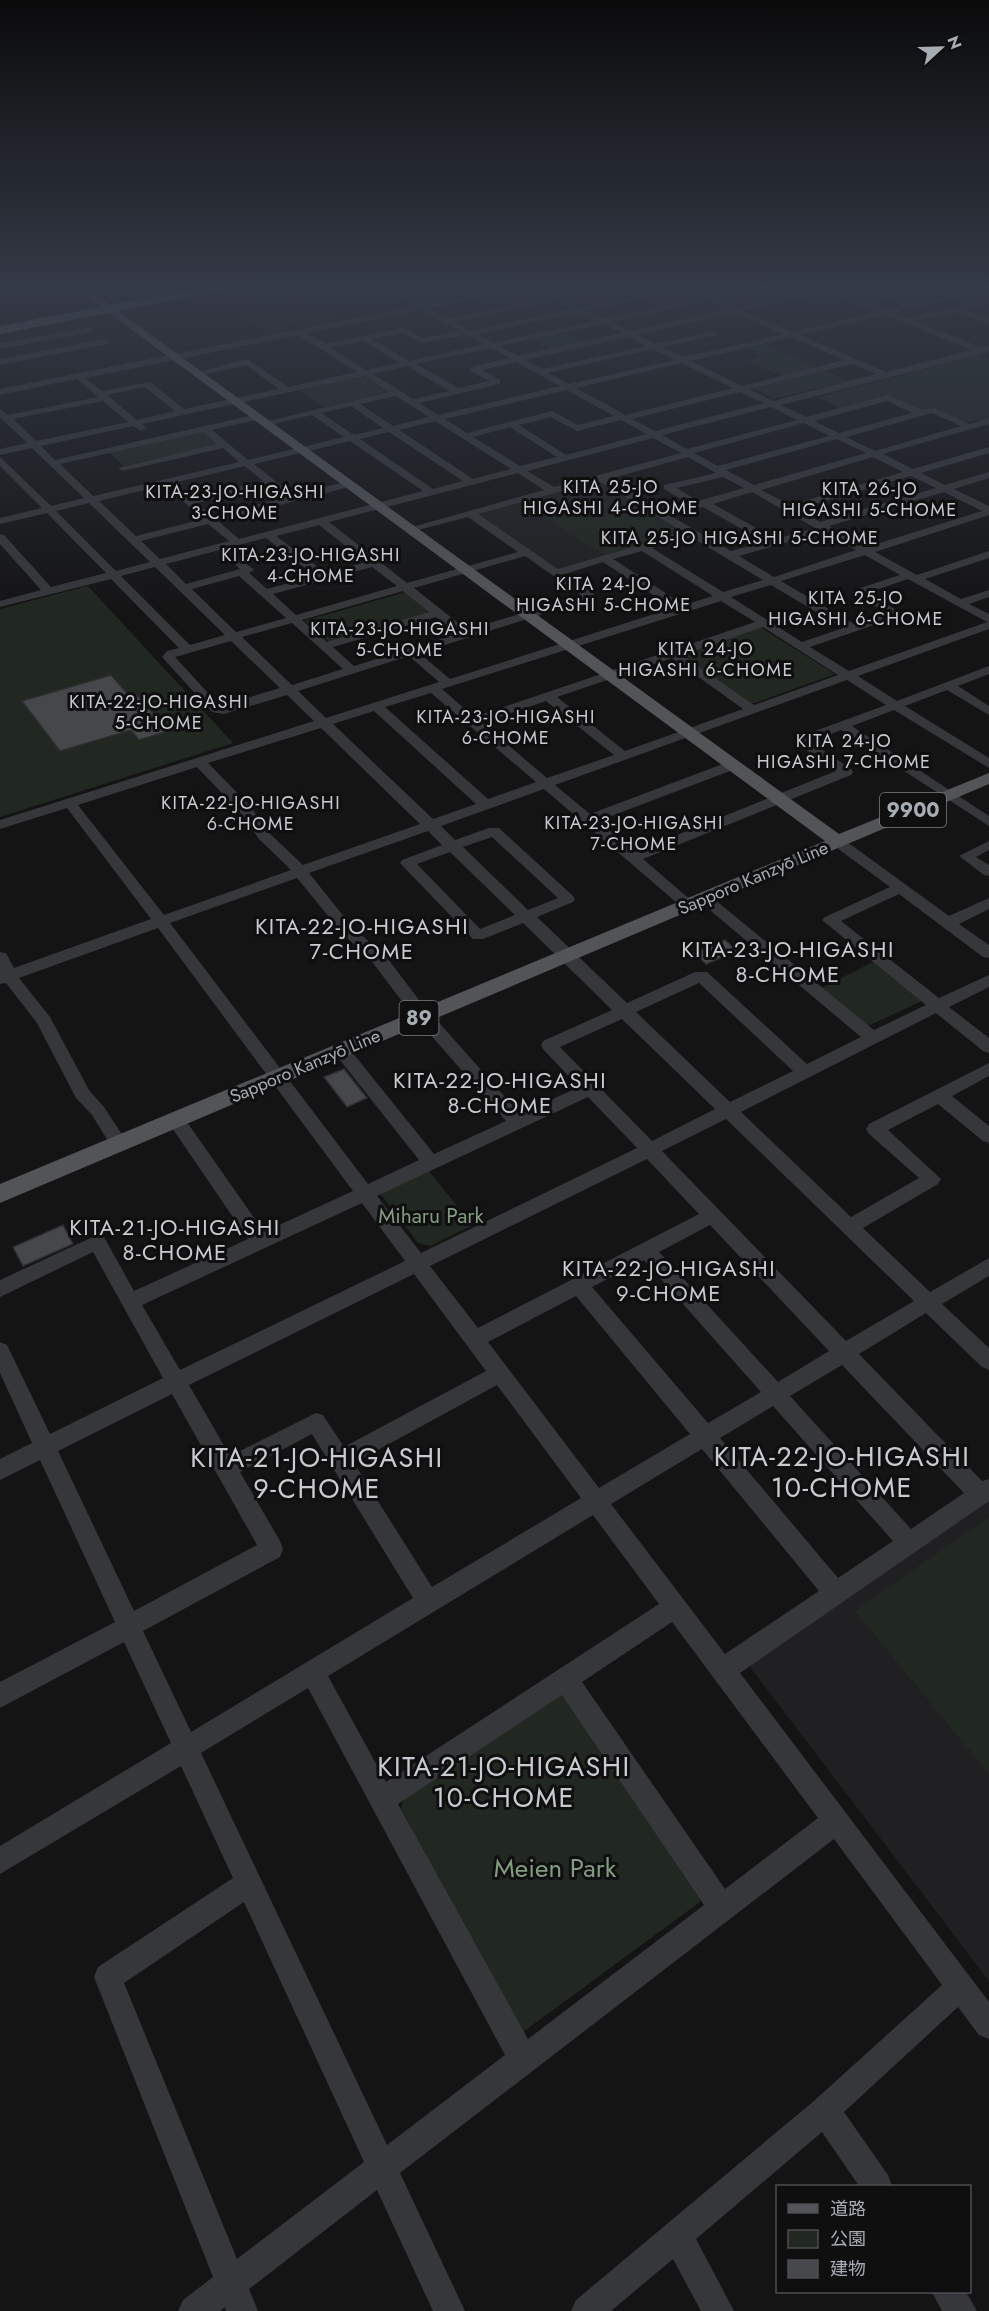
<svg xmlns="http://www.w3.org/2000/svg" width="989" height="2311" font-family="Jost,'Noto Sans JP',sans-serif">
<style>
.built{fill:#202022}
.green{fill:#212721}
.lines{fill:none;stroke-linecap:round;stroke-linejoin:round}
.stream{stroke:#313a3e;stroke-width:2}
.building{fill:#46474a;stroke:#2e2f31;stroke-width:1.5}
.minor{fill:#35373a;fill-rule:evenodd}
.major{fill:#525458;fill-rule:evenodd}
.highway{fill:#62656a;fill-rule:evenodd}
.labels{text-anchor:middle;stroke-width:6;stroke-linejoin:round;paint-order:stroke}
.far-neighbourhood-label{font-size:18px;letter-spacing:1.5px;fill:#c8cbd0;stroke:#0f0f10}
.far-street-label{font-size:18px;fill:#a7adb4;stroke:#0f0f10}
.shield{fill:#0f0f10;stroke:#797e83;stroke-width:1.5}
.shield-label{font-size:20px;font-weight:bold;fill:#a7adb4}
.park-label{font-size:21px;fill:#839c81;stroke:#0f0f10}
.neighbourhood-label{font-size:22px;letter-spacing:1.5px;fill:#c8cbd0;stroke:#0f0f10}
.near-park-label{font-size:26px;fill:#839c81;stroke:#0f0f10}
.near-neighbourhood-label{font-size:27px;letter-spacing:1.5px;fill:#c8cbd0;stroke:#0f0f10}
</style>
<rect width="100%" height="100%" fill="#141415"/>
<path class="built" d="M303,300L336,320L309,325L301,320L281,324L287,329L267,333L236,313Z
M599,481L685,532L555,570L474,513Z
M989,1495V1981L747,1663Z"/>
<path class="green" d="M559,331L581,342L550,349L529,338Z
M765,344L848,381L774,399L752,388L788,379L747,360L762,356L747,348Z
M980,355L989,358V418L967,423L936,408L924,411L888,396L841,409L817,397Z
M362,376L388,392L323,407L299,390Z
M203,431L220,444L124,466L109,452Z
M608,501L617,507L631,503L681,532L604,555L535,512L549,508L560,515Z
M88,586L233,743L0,817V609Z
M406,592L429,612L329,642L304,621Z
M760,627L835,674L755,703L746,702L677,655Z
M877,960L924,1000L868,1026L822,988Z
M427,1169L473,1225L430,1246L418,1243L378,1191Z
M989,1517V1774L855,1611Z
M561,1690L699,1888L700,1902L523,2032L516,2029L401,1808L405,1795Z"/>
<g class="lines">
<path class="stream" d="M29,321L209,287"/>
</g>
<path class="building" d="M111,675L130,697L137,695L168,731L139,740L131,730L60,751L22,701Z
M725,940L737,951L706,964L694,953Z
M344,1069L367,1098L347,1107L324,1077Z
M63,1225L73,1244L23,1266L13,1247Z"/>
<g class="lines">
<path class="minor" d="M137,287H146L156,294L149,296Z
M166,287H174L178,290L171,292Z
M382,287H391L424,305L514,287H527L430,308L449,319L548,297L529,287H538L581,307L678,287C691,287 696,294 708,296C721,298 748,287 765,287L716,299L736,307L819,289L817,287H827L886,310L903,306L857,287H867L912,304L989,287V290L894,313L907,318L989,299V303L963,309L989,319V324L954,312L915,321L981,347L989,345V351L986,353L781,405L806,417L888,395L922,410L936,408L970,424L989,418V424L883,454L913,469L989,447V453L921,473L945,485L989,472V478L954,489L989,506V515L875,552L917,575L989,551V558L925,579L961,599L989,590V597L969,604L989,614V629L858,676L897,701L989,666V674L958,686L989,706V715L947,690L905,706L989,758V768L894,710L852,726L989,816V826L841,730L811,742L851,769L853,772L851,775L643,859L693,902L696,905L693,908H683L544,789L441,826L455,840L489,828H499L573,896L575,899L573,902L537,917L627,1003L695,972H707L807,1064L861,1037L699,901L697,898L699,895H709L874,1030L926,1005L822,920L825,917L890,887L833,845L831,842L833,839H843L949,916L989,898V909L959,924L989,945V958L983,957L899,894L841,921L939,998L989,975V987L949,1007L989,1038V1053L983,1051L936,1013L741,1112L851,1217L919,1178L869,1134L866,1129L869,1124L989,1063V1076L952,1096L989,1126V1143L983,1141L938,1104L888,1130L941,1179L938,1184L863,1228L930,1292L989,1258V1276L942,1304L989,1348V1370L982,1367L926,1313L859,1354L982,1481L989,1479V1501L740,1673L989,2002V2039L979,2035L958,2007L844,2112L888,2175L892,2186H859L822,2132L696,2239L734,2311H701L673,2259L611,2311H571L576,2300L815,2100L942,1985L834,1839L400,2173L465,2311H433L377,2190L249,2289L258,2311H226L225,2307L220,2311H178L183,2300L213,2277L94,1977L98,1967L233,1878L181,1766L0,1874V1846L171,1743L124,1642L0,1708V1682L115,1622L40,1460L0,1480V1459L32,1443L0,1373V1342L7,1345L50,1434L163,1378L93,1252L0,1297V1280L97,1235L104,1237L134,1291L248,1239L170,1125L167,1120L170,1115L176,1114L182,1115L264,1232L353,1191L158,928L19,978L50,1017L89,1090L104,1107L125,1139L128,1144L125,1149L119,1151L113,1149L92,1115L76,1098L37,1023L6,983L0,984V952L6,953L14,968L151,919L67,808L0,829V820L314,721L287,695L224,714L212,712L162,657L167,651L179,648L111,579L0,607V601L41,590L0,544V534L4,535L51,587L106,573L47,513L0,524V518L42,508L0,466V457L51,506L84,498L32,448L0,455V449L27,443L0,417V409L8,415L98,397L77,379L0,395V389L415,306ZM683,290L700,298L604,319L587,311ZM826,292L877,312L792,332L743,311ZM555,301L572,309L471,331L456,322ZM708,301L727,309L630,331L611,322ZM421,310L460,331L423,338L403,328L325,344L307,333ZM579,312L595,321L493,343L478,334ZM734,313L783,334L684,357L663,347L717,335V331L655,344L637,335ZM885,315L972,350L886,372L800,335ZM602,324L621,333L518,356L500,346ZM402,333L422,343L467,335L484,344L409,361L372,339ZM298,335L357,372L288,387L247,359L193,373L197,376L246,365L279,389L184,409L150,382L102,391L85,378ZM628,337L646,346L542,369L525,360ZM791,337L844,360L742,386L691,361ZM363,341L400,363L366,370L331,348ZM491,348L509,358L471,367V371L489,381L458,388L416,364ZM653,349L675,360L569,384L548,373ZM516,362L560,386L438,415L419,403L500,384V380L482,370ZM682,363L733,388L626,415L576,388ZM852,364L876,374L773,401L749,389ZM407,366L449,391L413,399L373,374ZM364,376L389,392L260,423L265,426L312,415L344,437L248,460L212,430L261,419V415L258,414L55,460L41,446L133,426L141,431L146,428L142,424ZM145,387L175,411L137,420L107,395ZM567,390L614,416L578,425L552,411L467,433L445,419ZM740,392L764,403L655,431L632,419ZM396,396L429,417L393,426L360,404ZM103,401L128,422L36,441L13,419ZM887,401L912,413L839,433L814,421ZM351,406L383,428L354,435L321,413ZM771,407L797,420L687,449L662,435ZM932,413L961,426L875,451L846,437ZM551,417L577,431L621,420L646,434L566,455L519,425ZM435,421L511,469L473,479L399,430ZM804,423L829,436L718,466L694,453ZM510,427L557,457L520,466L473,437ZM203,432L217,444L118,468L123,471L223,448L239,462L93,496L60,464ZM389,432L463,481L433,489L360,439ZM653,438L681,453L554,487L527,471ZM837,439L866,453L754,485L726,470ZM350,441L423,491L239,539L218,521L353,486V482L349,481L293,495L254,464ZM688,457L716,473L664,485V489L689,504L663,511L609,479ZM873,457L903,472L790,505L761,490ZM245,466L263,481L192,498L174,483ZM518,473L544,490L405,529L410,532L468,517L518,552L407,583L329,522ZM911,476L936,488L820,522L797,509ZM723,477L744,488L698,501L677,488ZM599,481L683,532L558,569L478,514ZM165,485L203,519L136,536L99,501ZM268,486L283,498L212,516L197,503ZM752,492L815,528L776,539L713,504ZM944,492L982,511L867,547L829,526ZM89,503L150,562L116,571L56,511ZM703,507L765,542L731,551L671,516ZM208,524L229,541L160,559L141,541ZM319,525L366,562L326,573L276,536ZM823,532L856,550L774,577L739,556ZM691,537L763,580L723,592L652,548ZM266,538L315,576L267,589L249,573L254,570L252,568L236,557L231,560L240,569L186,584L166,564ZM642,551L713,596L684,605L613,559ZM865,555L900,575L854,590V594L887,613L854,624L781,581ZM525,556L581,595L467,630L414,588ZM603,562L673,608L450,679L419,653L594,598V594L565,574ZM155,567L225,635L190,645L121,576ZM372,567L397,586L296,615L273,594ZM239,576L286,618L236,632L192,589ZM908,579L987,622L849,671L810,647L900,616V612L867,593ZM771,585L843,628L802,642L731,597ZM403,591L429,612L327,642L302,620ZM721,601L755,622L474,717L442,689ZM436,617L457,634L354,666L333,647ZM292,623L343,669L292,685L242,637ZM763,627L838,675L754,705L682,655ZM231,641L280,688L220,706L175,657ZM409,656L439,682L326,718L298,691ZM672,658L743,709L625,751L557,697ZM847,680L886,705L796,738L794,741L836,771L635,852L598,821L738,768L740,765L738,762H728L590,814L555,785ZM431,693L536,782L488,799L385,707ZM546,701L614,755L547,778L482,723ZM374,711L476,804L433,819L333,724ZM321,728L420,824L303,865L269,833L251,807L208,763ZM197,767L241,813L259,839L291,870L164,915L78,805ZM428,831L442,845L402,860L400,863L473,939H483L523,923L612,1010L543,1041L541,1045L543,1049L579,1087L520,1114L419,1000L385,955L353,928L309,873ZM492,837L558,898L528,910L463,847ZM450,852L515,915L480,929L417,864ZM297,878L343,934L373,963L407,1008L506,1121L434,1154L348,1047H336L334,1051L336,1055L419,1160L368,1184L170,923ZM699,983L793,1071L730,1102L636,1012ZM622,1019L715,1109L652,1141L560,1047ZM588,1097L637,1148L421,1253L377,1196ZM726,1119L914,1301L846,1341L662,1151ZM647,1159L699,1214L478,1328L430,1266ZM362,1203L405,1261L180,1370L142,1305ZM710,1225L829,1351L778,1382L659,1252ZM644,1260L761,1392L708,1423L592,1287ZM414,1274L486,1371L344,1447L323,1415L316,1413L230,1456L189,1385ZM576,1296L690,1434L599,1488L488,1342ZM842,1365L964,1493L911,1529L790,1396ZM497,1385L581,1498L432,1587L354,1463ZM172,1394L257,1545L134,1611L58,1451ZM773,1406L893,1541L838,1578L720,1438ZM312,1434L413,1598L191,1732L143,1631L280,1557L283,1549L280,1541L240,1472ZM702,1449L819,1591L725,1654L611,1504ZM593,1515L659,1604L386,1782L328,1676ZM672,1622L818,1818L725,1889L582,1682ZM308,1688L505,2055L387,2145L201,1753ZM562,1695L704,1905L528,2039L398,1804ZM244,1902L364,2162L237,2259L124,1983Z
M88,328L92,330L91,332L0,349V343Z
M105,339L108,340V344L0,365V359Z
M989,841V850L976,857L989,865V876L984,875L959,856Z
M932,2292H966L977,2311H942Z"/>
<path class="major" d="M74,287H85L839,834L989,773V784L0,1203V1184L825,841Z"/>
<path class="highway" d="M211,287H233L227,290L0,334V326Z"/>
</g>
<linearGradient id="sky" x2="0" y2="1"><stop stop-color="#0b0b0c"/><stop offset="0.47" stop-color="#343a46"/><stop offset="1" stop-color="#343a46" stop-opacity="0"/></linearGradient>
<rect width="989" height="610" fill="url(#sky)"/>
<g class="labels">
<g class="far-neighbourhood-label">
<text x="611" y="493">KITA 25-JO<tspan x="611" dy="21">HIGASHI 4-CHOME</tspan></text>
<text x="870" y="495">KITA 26-JO<tspan x="870" dy="21">HIGASHI 5-CHOME</tspan></text>
<text x="235" y="498">KITA-23-JO-HIGASHI<tspan x="235" dy="21">3-CHOME</tspan></text>
<text x="740" y="544">KITA 25-JO HIGASHI 5-CHOME</text>
<text x="311" y="561">KITA-23-JO-HIGASHI<tspan x="311" dy="21">4-CHOME</tspan></text>
<text x="604" y="590">KITA 24-JO<tspan x="604" dy="21">HIGASHI 5-CHOME</tspan></text>
<text x="856" y="604">KITA 25-JO<tspan x="856" dy="21">HIGASHI 6-CHOME</tspan></text>
<text x="400" y="635">KITA-23-JO-HIGASHI<tspan x="400" dy="21">5-CHOME</tspan></text>
<text x="706" y="655">KITA 24-JO<tspan x="706" dy="21">HIGASHI 6-CHOME</tspan></text>
<text x="159" y="708">KITA-22-JO-HIGASHI<tspan x="159" dy="21">5-CHOME</tspan></text>
<text x="506" y="723">KITA-23-JO-HIGASHI<tspan x="506" dy="21">6-CHOME</tspan></text>
<text x="844" y="747">KITA 24-JO<tspan x="844" dy="21">HIGASHI 7-CHOME</tspan></text>
<text x="251" y="809">KITA-22-JO-HIGASHI<tspan x="251" dy="21">6-CHOME</tspan></text>
<text x="634" y="829">KITA-23-JO-HIGASHI<tspan x="634" dy="21">7-CHOME</tspan></text>
</g>
<g class="far-street-label">
<text transform="translate(753 878) rotate(-23)" y="6">Sapporo Kanzyō Line</text>
<text transform="translate(305 1066) rotate(-23)" y="6">Sapporo Kanzyō Line</text>
</g>
<g class="shield">
<rect x="880" y="793" width="66" height="34" rx="4.5"/>
<rect x="399.5" y="1001" width="39" height="34" rx="4.5"/>
</g>
<g class="shield-label">
<text x="913" y="817">9900</text>
<text x="419" y="1025">89</text>
</g>
<g class="park-label">
<text x="431" y="1223">Miharu Park</text>
</g>
<g class="neighbourhood-label">
<text x="362" y="934">KITA-22-JO-HIGASHI<tspan x="362" dy="25">7-CHOME</tspan></text>
<text x="788" y="957">KITA-23-JO-HIGASHI<tspan x="788" dy="25">8-CHOME</tspan></text>
<text x="500" y="1088">KITA-22-JO-HIGASHI<tspan x="500" dy="25">8-CHOME</tspan></text>
<text x="175" y="1235">KITA-21-JO-HIGASHI<tspan x="175" dy="25">8-CHOME</tspan></text>
<text x="669" y="1276">KITA-22-JO-HIGASHI<tspan x="669" dy="25">9-CHOME</tspan></text>
</g>
<g class="near-park-label">
<text x="555" y="1877">Meien Park</text>
</g>
<g class="near-neighbourhood-label">
<text x="842" y="1466">KITA-22-JO-HIGASHI<tspan x="842" dy="31">10-CHOME</tspan></text>
<text x="317" y="1467">KITA-21-JO-HIGASHI<tspan x="317" dy="31">9-CHOME</tspan></text>
<text x="504" y="1776">KITA-21-JO-HIGASHI<tspan x="504" dy="31">10-CHOME</tspan></text>
</g>
</g>
<rect x="776" y="2185" width="195" height="108" fill="#0f0f10" stroke="#4c4e52" stroke-width="1.5"/>
<rect x="788" y="2204" width="30" height="9" fill="#525458" stroke="#4c4e52" stroke-width="1.5"/>
<text x="830" y="2215" font-size="18" fill="#a7adb4">道路</text>
<rect x="788" y="2230" width="30" height="18" fill="#212721" stroke="#4c4e52" stroke-width="1.5"/>
<text x="830" y="2245" font-size="18" fill="#a7adb4">公園</text>
<rect x="788" y="2260" width="30" height="18" fill="#46474a" stroke="#4c4e52" stroke-width="1.5"/>
<text x="830" y="2275" font-size="18" fill="#a7adb4">建物</text>
<g transform="translate(941 48) rotate(68)" stroke="#0f0f10" stroke-width="4.5" paint-order="stroke">
<path d="M0-4.5L10 22L0 15L-10 22Z" fill="#a7adb4"/>
<text y="-9" font-size="16" font-weight="bold" text-anchor="middle" fill="#a7adb4">N</text>
</g>
</svg>
